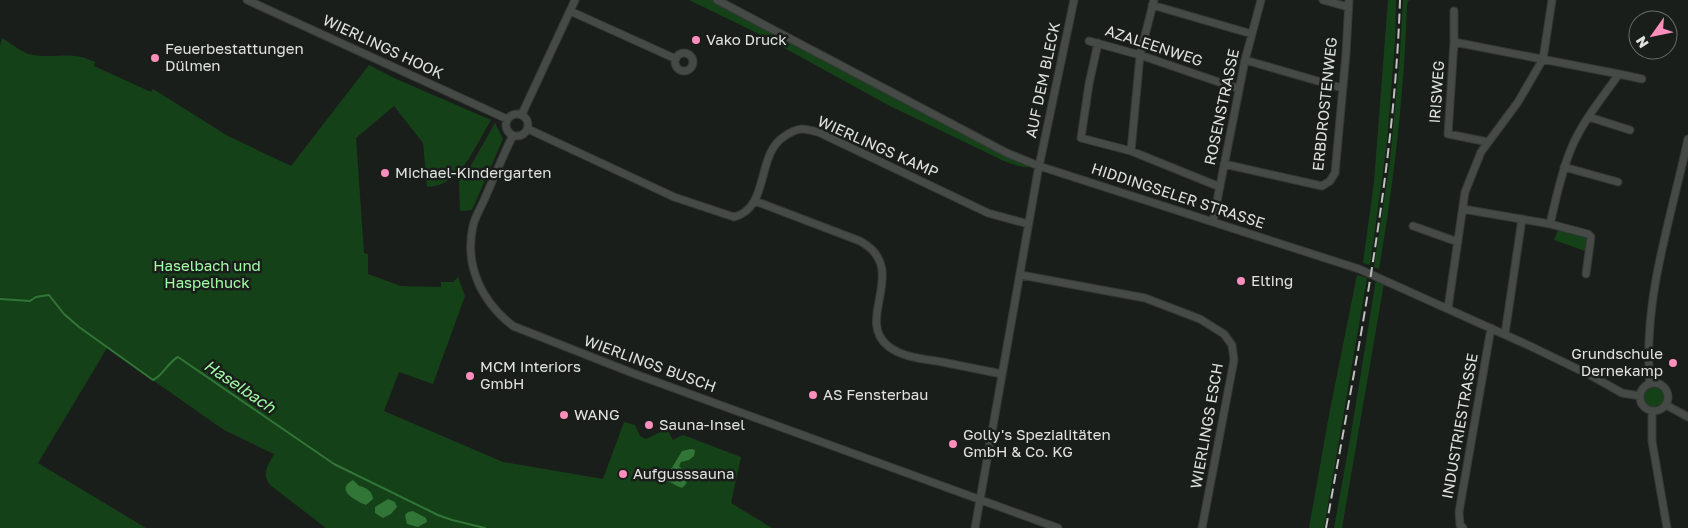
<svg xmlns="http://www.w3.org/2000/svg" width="1688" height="528" font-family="'Golos Text',sans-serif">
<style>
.green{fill:#154119}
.water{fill:#317537}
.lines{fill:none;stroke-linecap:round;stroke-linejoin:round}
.stream{stroke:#317537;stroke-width:2}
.minor-casing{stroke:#353835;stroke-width:9}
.minor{stroke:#464a46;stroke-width:7}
.rail{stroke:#bfc3bf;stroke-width:2;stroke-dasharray:10 5;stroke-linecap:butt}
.poi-dot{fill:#fe8ebb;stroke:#1a1e1a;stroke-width:2}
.labels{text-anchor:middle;stroke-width:5;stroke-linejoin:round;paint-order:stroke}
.poi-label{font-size:15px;fill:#e0e3e0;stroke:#1a1e1a;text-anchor:start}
.street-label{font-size:15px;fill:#e0e3e0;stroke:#1a1e1a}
.park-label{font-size:15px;fill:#a2fea6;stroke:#1a1e1a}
.water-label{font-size:16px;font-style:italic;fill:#9ffba4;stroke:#1a1e1a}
</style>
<rect width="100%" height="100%" fill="#1a1e1a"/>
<path class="green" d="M689,0H717L864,79L1039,166C1026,169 1017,166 1004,161L890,106L755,32Z
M1388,0H1396L1395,41L1387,142L1370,265L1363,263L1374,182Z
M1403,0H1410L1408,1L1407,6C1404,95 1394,182 1379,269L1374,267L1390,161L1400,54Z
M2,38C11,43 23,54 33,55C58,59 70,50 95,62L94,66L151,92L153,89L228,136L291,166L369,65L394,78L491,120C475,146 461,186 427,187L423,143L394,106L356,138L364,253L368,254V274L401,286L441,287V282H453L458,277L465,296L433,384L399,372L384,411L503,462L603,479L624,422L635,425L640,436L646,439L667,429L673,440L683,435L741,457L731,503L772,528H326L270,485C261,472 268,467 274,454L224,430L107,348L38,463L146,528H0V46Z
M495,123L503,139L472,210L460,211L459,181L470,167Z
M1558,230L1585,237L1587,240L1585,251L1554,240Z
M1357,275L1367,278L1324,528H1309L1329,415Z
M1376,279L1384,283L1342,528H1334L1352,428Z
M1644 397a10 10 0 1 1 20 0a10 10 0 1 1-20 0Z"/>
<path class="water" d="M691,449L695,450L694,456L689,460L681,462L679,466L689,476L686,484L682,488C675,486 670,481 663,479C665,472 670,471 673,466C676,461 679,456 682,451Z
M353,480L359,486C366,487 373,492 373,499L366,505C356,501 334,490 353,480Z
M388,499L395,502L397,507L391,514L383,518L375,513V507Z
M413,511L426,518L427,522L418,527L407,524L405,515L408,512Z"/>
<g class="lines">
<path class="stream" d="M0,299L30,301L36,297L49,295L64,314L79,327L153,380C164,375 167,363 178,357L334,464L438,515L452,520L485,528"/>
<g class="minor-casing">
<path id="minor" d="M247,0L507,119
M717,0L1007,153L1039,166L1359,269L1530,346L1590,375L1622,393L1640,396
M1323,0L1348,7
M1152,5L1252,34
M570,11L676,59
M1089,41L1140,55L1239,89
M1454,42V11
M1098,43L1089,84L1081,138L1131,151L1220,187
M675 62a9 9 0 1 1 18 0a9 9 0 1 1-18 0Z
M1245,60L1342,88
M1619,74L1642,79
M506 125a11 11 0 1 1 22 0a11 11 0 1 1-22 0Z
M522,114L575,0
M1589,117L1630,130
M528,129L674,197L734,217C771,207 755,154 785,136C789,133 797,129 802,129C807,129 813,131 818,132L988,213L1028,224
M513,135C503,156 494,177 485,198C481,207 475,217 473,226C464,266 482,302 513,326L635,374L1058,528
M1488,142L1448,134L1454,42L1619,74C1602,98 1582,122 1571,149C1561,173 1556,199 1550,224
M1131,151L1140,55L1154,0
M1224,164L1322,186L1330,181L1335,173L1346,54L1349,0
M1564,167L1618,182
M755,201L860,241C911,269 854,319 888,346C903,358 924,359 942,362C962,366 982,370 1002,374
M1463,209L1550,224L1588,234L1591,237L1586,274
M1213,221L1245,60L1261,0
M1413,226L1458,242
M1021,275L1145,298L1200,319L1224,334L1232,345L1234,360L1202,528
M1448,308L1465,192L1481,152L1518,102L1543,59L1552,0
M1505,334L1522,219
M1640 397a14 14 0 1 1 28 0a14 14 0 1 1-28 0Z
M1650,384C1642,301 1671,219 1688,139
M1666,405L1688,417
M1652,411V441L1667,528
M975,528L1038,171L1074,0
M1463,528L1460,525L1459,512L1491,328"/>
</g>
<use href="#minor" class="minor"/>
<path class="rail" d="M1326,528C1357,353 1394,178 1400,0"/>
</g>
<g class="poi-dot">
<circle cx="696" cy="40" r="5"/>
<circle cx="155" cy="58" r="5"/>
<circle cx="385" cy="173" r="5"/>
<circle cx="1241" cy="281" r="5"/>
<circle cx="1673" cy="363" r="5"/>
<circle cx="470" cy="376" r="5"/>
<circle cx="813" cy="395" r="5"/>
<circle cx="564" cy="415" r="5"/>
<circle cx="649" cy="425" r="5"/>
<circle cx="953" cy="444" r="5"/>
<circle cx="623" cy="474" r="5"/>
</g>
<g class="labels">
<g class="poi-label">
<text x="706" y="45">Vako Druck</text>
<text x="165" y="54">Feuerbestattungen<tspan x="165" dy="17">Dülmen</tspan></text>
<text x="395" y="178">Michael-Kindergarten</text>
<text x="1251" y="286">Elting</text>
<text x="1663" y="359" text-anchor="end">Grundschule<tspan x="1663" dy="17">Dernekamp</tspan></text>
<text x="480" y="372">MCM Interiors<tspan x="480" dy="17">GmbH</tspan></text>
<text x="823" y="400">AS Fensterbau</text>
<text x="574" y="420">WANG</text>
<text x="659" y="430">Sauna-Insel</text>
<text x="963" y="440">Golly's Spezialitäten<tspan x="963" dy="17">GmbH &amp; Co. KG</tspan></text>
<text x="633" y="479">Aufgusssauna</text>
</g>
<g class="street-label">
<text transform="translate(1154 46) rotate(18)" y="5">AZALEENWEG</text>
<text transform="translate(383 47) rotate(25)" y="5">WIERLINGS HOOK</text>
<text transform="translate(1043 80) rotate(-78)" y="5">AUF DEM BLECK</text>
<text transform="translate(1437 92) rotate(-86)" y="5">IRISWEG</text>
<text transform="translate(1325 104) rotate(-84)" y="5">ERBDROSTENWEG</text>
<text transform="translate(1222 107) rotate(-78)" y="5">ROSENSTRASSE</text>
<text transform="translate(878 147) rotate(24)" y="5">WIERLINGS KAMP</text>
<text transform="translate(1178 196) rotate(18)" y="5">HIDDINGSELER STRASSE</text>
<text transform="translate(650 364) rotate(20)" y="5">WIERLINGS BUSCH</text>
<text transform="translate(1207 426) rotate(-80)" y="5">WIERLINGS ESCH</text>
<text transform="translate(1460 426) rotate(-80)" y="5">INDUSTRIESTRASSE</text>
</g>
<g class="park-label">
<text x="207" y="271">Haselbach und<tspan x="207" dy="17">Haspelhuck</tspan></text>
</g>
<g class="water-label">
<text transform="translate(240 386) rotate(34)" y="6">Haselbach</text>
</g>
</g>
<g transform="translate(1653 35) rotate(237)"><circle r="24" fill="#1a1e1a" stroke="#696d69"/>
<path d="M0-4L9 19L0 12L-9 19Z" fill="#fe8ebb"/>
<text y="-8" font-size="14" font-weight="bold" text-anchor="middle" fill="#e0e3e0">N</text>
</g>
</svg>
